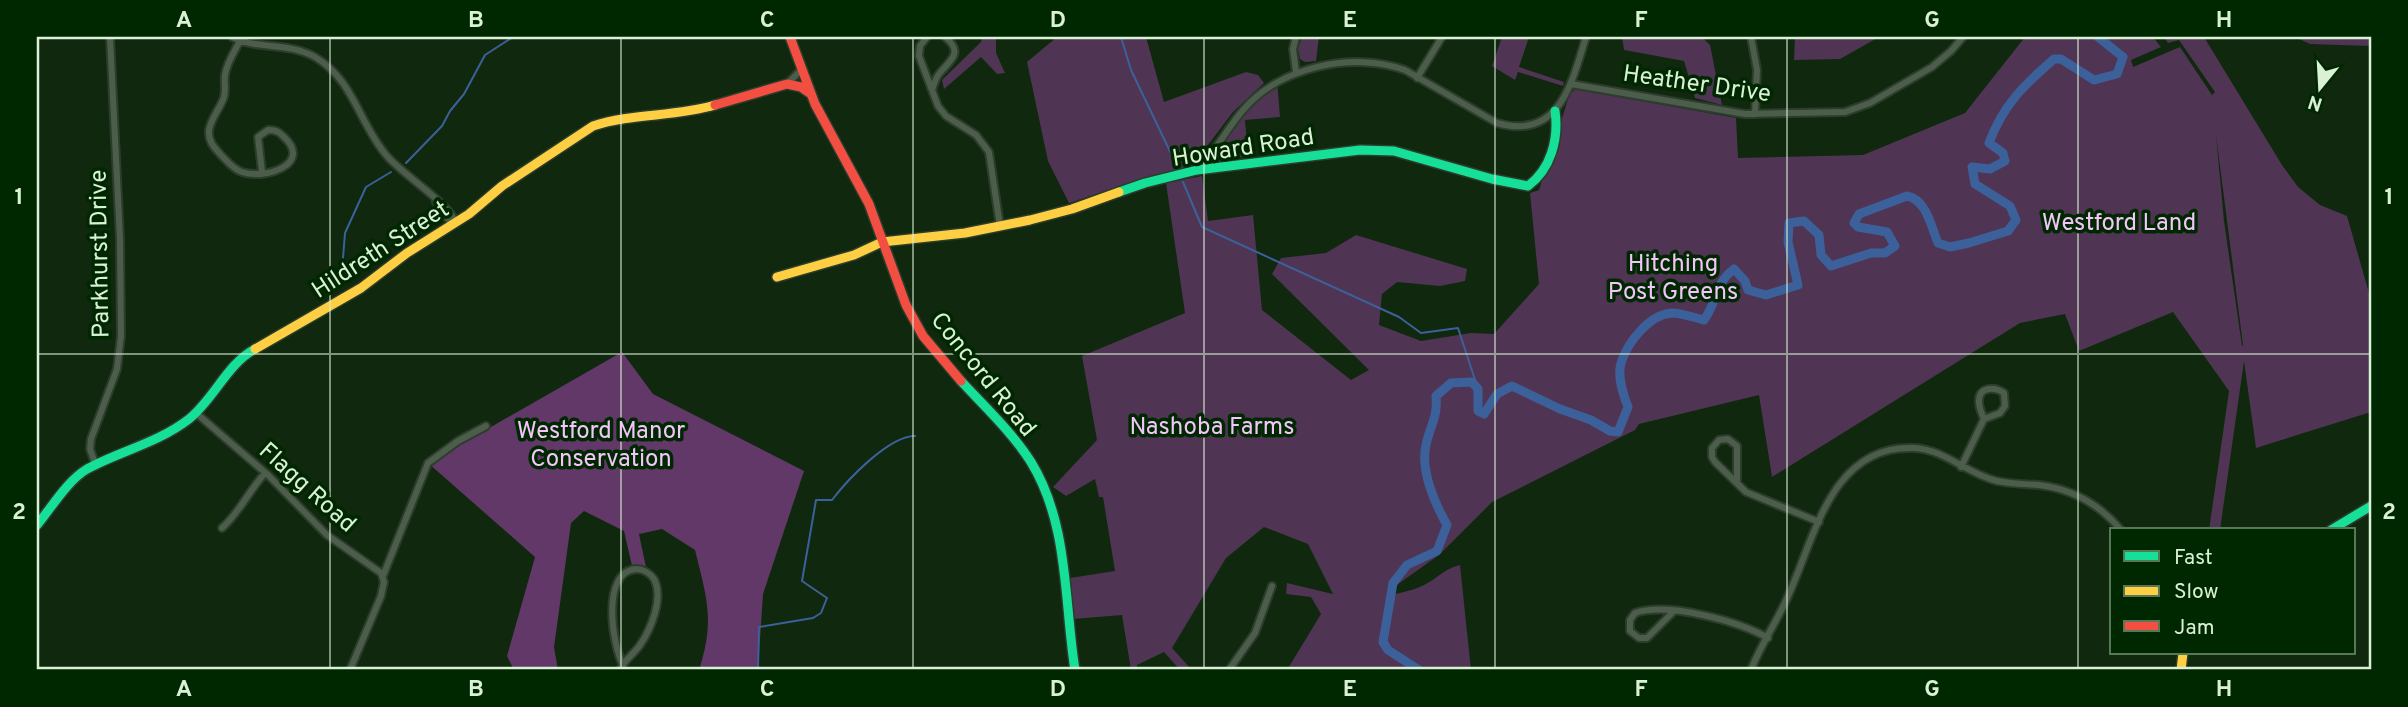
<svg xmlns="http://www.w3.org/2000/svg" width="2408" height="707" font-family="Overpass,sans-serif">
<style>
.green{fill:#4f3453;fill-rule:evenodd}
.forest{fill:#623869}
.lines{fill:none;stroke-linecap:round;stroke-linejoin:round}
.stream{stroke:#3c609a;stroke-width:2}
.river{stroke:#3c609a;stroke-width:9}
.street-casing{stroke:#2c3d2b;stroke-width:10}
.fast-casing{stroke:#2c3d2b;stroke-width:12}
.slow-casing{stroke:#2c3d2b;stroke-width:12}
.jam-casing{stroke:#2c3d2b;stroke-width:12}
.street{stroke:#4c5e4b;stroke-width:6}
.fast{stroke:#16e098;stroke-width:9}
.slow{stroke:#ffcf43;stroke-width:9}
.jam{stroke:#f24e42;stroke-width:9}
.grid{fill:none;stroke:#daf1d6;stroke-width:2;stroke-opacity:0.55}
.labels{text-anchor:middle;stroke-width:7;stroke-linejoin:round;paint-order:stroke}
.street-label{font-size:24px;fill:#daf1d6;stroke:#002800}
.park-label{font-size:24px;fill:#f3c6fa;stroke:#002800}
.neatline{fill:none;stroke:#daf1d6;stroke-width:2.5}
.grid-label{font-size:23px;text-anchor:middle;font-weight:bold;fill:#daf1d6}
</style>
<rect width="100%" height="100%" fill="#0f280e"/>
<path class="green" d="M982,37H996V53L1005,73L997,74L981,57L944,89L942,80L981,42Z
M1057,37H1146L1164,102L1246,72L1258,75L1264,83L1233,112L1192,166L1145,178L1069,203L1048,161L1027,62Z
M1302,37H1319L1316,61L1305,62L1300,59L1298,48Z
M1502,37H1529L1519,67L1564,82L1563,86L1518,72L1515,80L1492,66Z
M1622,37H1702L1710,45L1722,105L1695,98L1684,61L1624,50Z
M1795,37H1879L1840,59L1794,60Z
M2025,37H2153L2161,47L2131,60L2133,67L2180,47L2212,95L2215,92L2179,40L2168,43L2164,37H2204L2282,165L2298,187L2320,205L2347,216L2371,300V412L2256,448L2244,361L2220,530H2209L2229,391L2173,312L2079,351L2065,314L2020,323L1772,477L1759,395L1639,424L1635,430L1492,502L1439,555L1394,587V594C1407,592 1420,588 1431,581C1441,574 1448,568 1460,565L1471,670H1287L1321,614L1311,597L1286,594L1287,583L1333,594L1308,544L1264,527L1226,558L1172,648L1192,670H1180L1164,652L1137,665V670H1131L1122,615L1073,619L1070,578L1115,571L1103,497H1099L1095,479L1066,496L1053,487L1097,440L1082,356L1185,313L1166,183L1202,176L1208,221L1253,215L1262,310L1351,380L1369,370L1272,274L1281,258L1326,253L1356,235L1467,269L1465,281L1440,286L1397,282L1382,294L1379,325L1421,341L1471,333L1494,334L1539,284L1530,193L1539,190L1570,93L1576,89L1736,118L1738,158L1863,155L1965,113ZM2216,135L2243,345L2242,346L2224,221Z
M2295,37H2371V46L2310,44Z
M1277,80L1280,117L1245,120L1248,156L1200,164L1240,109Z"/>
<path class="forest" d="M622,352L653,394L804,471L763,594L758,670H699C715,620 707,599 695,550L662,529L639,534L647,572L633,570L624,531L584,511L571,523L554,647L558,670H514L507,656L535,557L428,463Z"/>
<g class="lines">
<path class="stream" d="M1121,37L1131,70L1177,166
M406,163L442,126L450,111L464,94L485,55L513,37
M1183,182L1202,227L1399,317L1421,333L1458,328L1478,389
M343,258L345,233L366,187L391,172
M758,670L759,627L813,618L821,613L827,598L802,581L816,500H832C848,479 889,436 915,436"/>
<path class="river" d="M1419,670L1388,650L1383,642L1393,583L1407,565L1437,551L1447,525C1435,504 1420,470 1426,445C1430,425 1438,418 1436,396L1451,383L1472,382L1478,389V411L1484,414L1497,394L1512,386L1560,409L1591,420L1610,431L1618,432L1628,407C1623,394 1616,374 1622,360C1629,341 1650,314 1672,313C1682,313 1695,318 1704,320C1718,301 1714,284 1734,269L1745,281L1748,290L1766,295L1798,285L1788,242L1789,223L1804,221L1819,235L1821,255L1831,266L1871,253H1885L1895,246L1887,232L1858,227L1854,223L1859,214L1907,196C1927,200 1931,227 1938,243L1950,247L1969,243L2008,231L2016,220L2010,206L1975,184L1972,167L1990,169L2005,161L2003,153L1989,143C2003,105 2024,85 2054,59H2061L2094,80L2117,74L2123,57L2098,37"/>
<g class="street-casing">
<path id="street" d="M232,37C258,50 288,42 315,57C354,80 359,124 387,156C403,175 449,203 456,223
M927,37L920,46L919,56L938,106L946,116L976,135L989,152L1000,226
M1751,37L1757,70L1755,114
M240,41C234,52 227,62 225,75C224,83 226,90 224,97C220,109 210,119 209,131C208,142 215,148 221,155C227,161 233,169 242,172C265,180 314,164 283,136C278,131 275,130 268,130L258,137L262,172
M1296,72L1293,49L1296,37
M1417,78L1442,37
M787,84L801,70
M1571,84L1745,114L1845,112L1870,103L1932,67L1951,51L1963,37
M932,90C934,85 935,79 939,74C949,61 965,53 945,37
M1197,170C1215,153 1227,128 1244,109C1280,67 1353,51 1405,70L1497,123C1560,141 1572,82 1586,37
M436,202L449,220L456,223
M196,413L268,475L327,535L381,573L384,582L381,596L350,670
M96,466L90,449L91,439L117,369L121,336L120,239L110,37
M1961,467L1984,419C1982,414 1979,408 1979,402C1978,387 1994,386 2004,393L2005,406L2000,413L1984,419
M1737,482V446L1728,439L1719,440L1712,448V457L1715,462L1746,492L1819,522
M222,528C239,513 249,491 265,473
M383,576L428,463L458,441L486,426
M1674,611L1647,638H1639L1630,631V620L1635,613C1668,602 1738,621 1768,638
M620,670C624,660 634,654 640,645C651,629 664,598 654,579C650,573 643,569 636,569C601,572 612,644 623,665
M1229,670L1255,633L1272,586
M1751,670C1761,644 1778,620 1789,594C1815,536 1832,444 1914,448C1944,449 1967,474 1997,481C2011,484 2025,484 2039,485C2073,489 2100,505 2121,530"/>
</g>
<g class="fast-casing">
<path id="fast" d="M1119,192L1145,183L1197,170L1360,150L1394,151L1492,179L1528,186C1551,169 1559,139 1555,111
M961,381C985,407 1012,432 1031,462C1069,524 1064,601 1075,670
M37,525C52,507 67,481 87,469C120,451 158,443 189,419C214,399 227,364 255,349
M2331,530L2371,506"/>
</g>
<g class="slow-casing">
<path id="slow" d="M777,277L854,255L882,242L965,233L1030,220L1072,209L1119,192
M255,349L361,288L407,253L469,214L502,186L593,126C632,113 675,117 715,105
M2181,670L2183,653"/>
</g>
<g class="jam-casing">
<path id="jam" d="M790,37L815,104L869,204L906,305L923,336L961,381
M715,105L787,84L801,87L811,94"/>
</g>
<use href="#street" class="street"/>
<use href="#fast" class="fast"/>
<use href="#slow" class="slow"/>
<use href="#jam" class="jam"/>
</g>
<path class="grid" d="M330,37V670M621,37V670M913,37V670M1204,37V670M1495,37V670M1787,37V670M2078,37V670M37,354H2371"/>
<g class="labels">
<g class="street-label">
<text transform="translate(1697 83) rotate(8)" y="8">Heather Drive</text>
<text transform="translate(1243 147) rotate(-9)" y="8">Howard Road</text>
<text transform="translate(380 249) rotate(-33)" y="8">Hildreth Street</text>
<text transform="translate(99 254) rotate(-91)" y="8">Parkhurst Drive</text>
<text transform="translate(984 374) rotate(51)" y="8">Concord Road</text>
<text transform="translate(308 487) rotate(42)" y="8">Flagg Road</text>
</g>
<g class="park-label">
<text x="2119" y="230">Westford Land</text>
<text x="1673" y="271">Hitching<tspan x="1673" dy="28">Post Greens</tspan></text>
<text x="1212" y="434">Nashoba Farms</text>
<text x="601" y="438">Westford Manor<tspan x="601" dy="28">Conservation</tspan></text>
</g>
</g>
<rect width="2408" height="707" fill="none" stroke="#002800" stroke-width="77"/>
<rect x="2110" y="528" width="245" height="126" fill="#002800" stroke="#577856" stroke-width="2"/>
<rect x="2124" y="551" width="35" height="10" fill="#16e098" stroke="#577856" stroke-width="2"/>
<text x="2174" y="564" font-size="21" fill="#daf1d6">Fast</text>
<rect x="2124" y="586" width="35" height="10" fill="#ffcf43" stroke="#577856" stroke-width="2"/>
<text x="2174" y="598" font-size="21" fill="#daf1d6">Slow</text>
<rect x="2124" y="621" width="35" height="10" fill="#f24e42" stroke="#577856" stroke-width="2"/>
<text x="2174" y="634" font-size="21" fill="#daf1d6">Jam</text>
<g transform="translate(2320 88) rotate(198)" stroke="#002800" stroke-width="5" paint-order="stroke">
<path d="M0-5L12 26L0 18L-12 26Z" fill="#daf1d6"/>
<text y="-10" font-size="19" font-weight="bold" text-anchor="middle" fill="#daf1d6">N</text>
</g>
<rect x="38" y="38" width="2332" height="630" class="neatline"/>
<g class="grid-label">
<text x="184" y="27">A</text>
<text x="476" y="27">B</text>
<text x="767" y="27">C</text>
<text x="1058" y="27">D</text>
<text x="1350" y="27">E</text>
<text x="1641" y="27">F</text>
<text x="1932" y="27">G</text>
<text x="2224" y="27">H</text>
<text x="19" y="204">1</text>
<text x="2389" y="204">1</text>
<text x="19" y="519">2</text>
<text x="2389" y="519">2</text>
<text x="184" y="696">A</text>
<text x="476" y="696">B</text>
<text x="767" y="696">C</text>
<text x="1058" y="696">D</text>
<text x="1350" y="696">E</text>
<text x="1641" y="696">F</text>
<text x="1932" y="696">G</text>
<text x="2224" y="696">H</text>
</g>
</svg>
